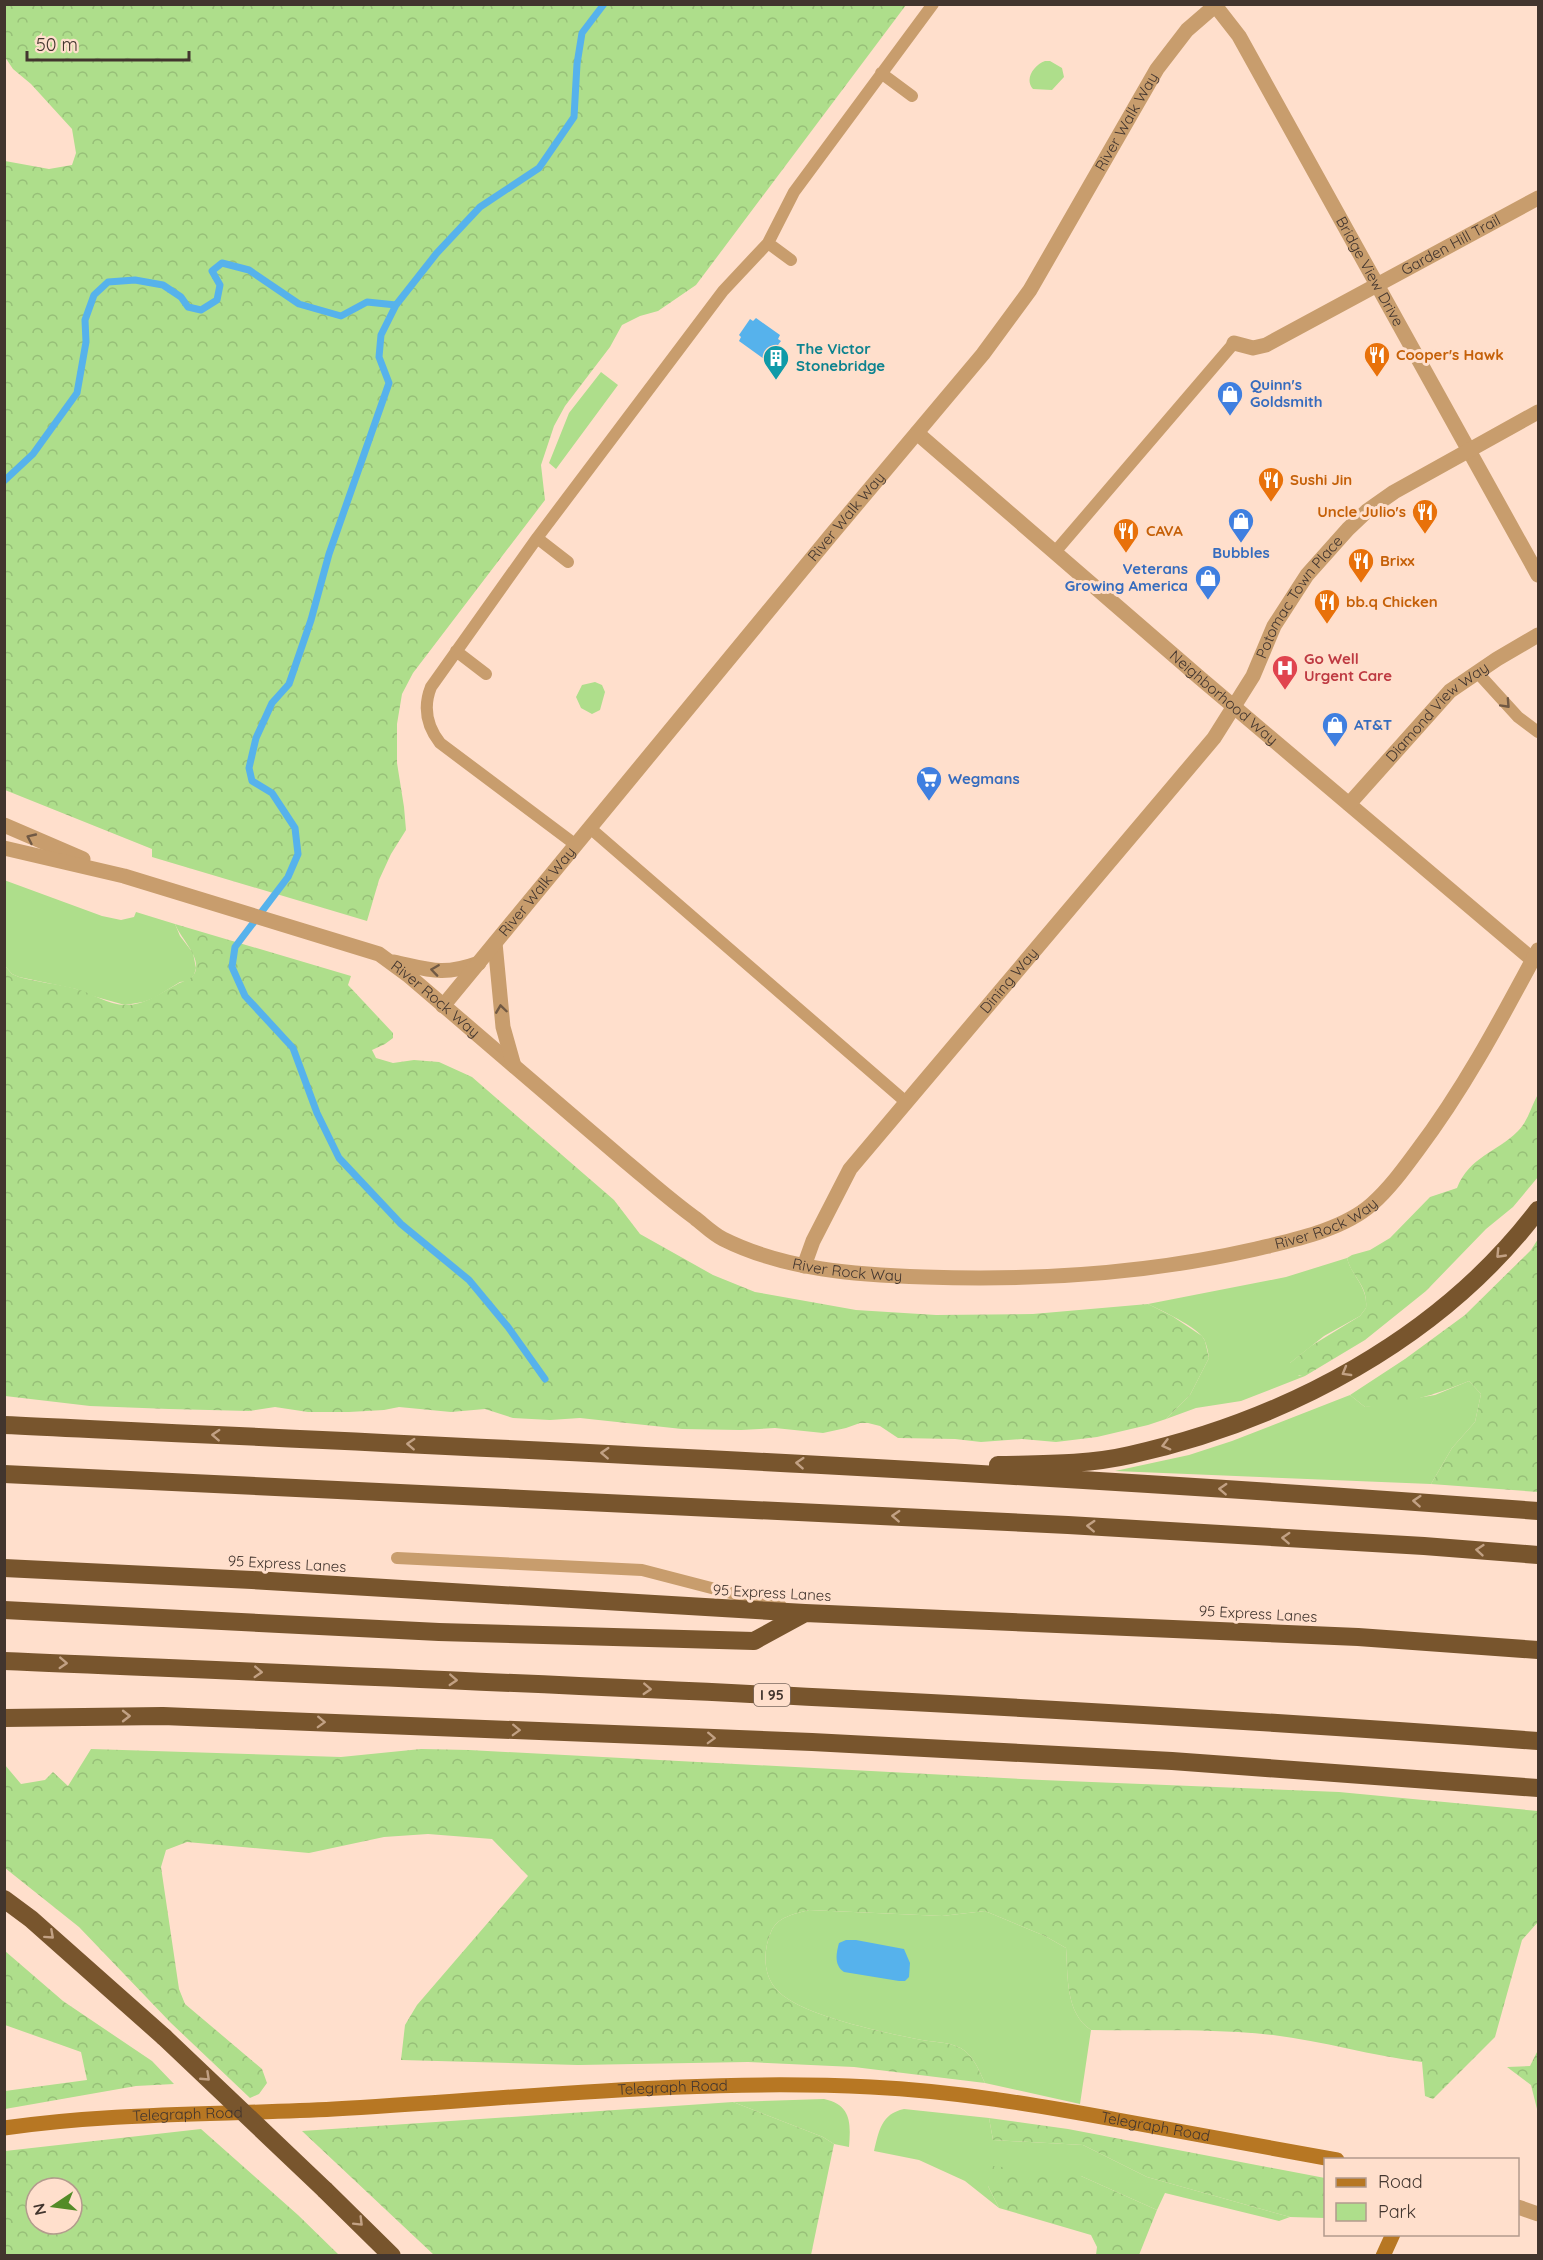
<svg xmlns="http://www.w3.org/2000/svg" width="1543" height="2260" font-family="Quicksand,sans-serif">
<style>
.green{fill:#aede8b}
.forest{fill:url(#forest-crowns);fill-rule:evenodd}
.water{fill:#56b2ec}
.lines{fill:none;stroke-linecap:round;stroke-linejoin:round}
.stream{stroke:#56b2ec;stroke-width:7}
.lane{stroke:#c89d6d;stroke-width:12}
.street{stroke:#c89d6d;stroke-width:15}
.secondary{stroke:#b77723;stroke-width:15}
.highway{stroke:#78552d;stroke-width:18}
.highway-bridge{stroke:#78552d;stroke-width:18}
.oneway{stroke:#715944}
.oneway2{stroke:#c2a184}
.labels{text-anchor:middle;stroke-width:6;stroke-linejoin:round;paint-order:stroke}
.shield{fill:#ffdfcc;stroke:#7b685d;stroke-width:1.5}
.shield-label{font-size:14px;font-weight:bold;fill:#42352e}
.street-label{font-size:15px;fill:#42352e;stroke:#ffdfcc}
.culture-label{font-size:15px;font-weight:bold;fill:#0d838f;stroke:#ffdfcc;text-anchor:start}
.food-label{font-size:15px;font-weight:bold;fill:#c56008;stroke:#ffdfcc;text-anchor:start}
.shop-label{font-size:15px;font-weight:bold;fill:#366cbe;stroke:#ffdfcc;text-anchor:start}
.health-label{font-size:15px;font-weight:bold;fill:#be3a42;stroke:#ffdfcc;text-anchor:start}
</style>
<defs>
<pattern id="forest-crowns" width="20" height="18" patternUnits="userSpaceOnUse" patternTransform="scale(1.5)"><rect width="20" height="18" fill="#aede8b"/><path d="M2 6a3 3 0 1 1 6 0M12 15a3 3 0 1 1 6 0" fill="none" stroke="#97bf78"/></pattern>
</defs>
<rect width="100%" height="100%" fill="#ffdfcc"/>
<path class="green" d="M1045,61H1050L1062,68L1064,77L1052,90L1033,89C1024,79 1034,65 1045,61Z
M601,372L618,385L556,469L549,463L569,413Z
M595,682L602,685L605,692L600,710L592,714L581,708L576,697L582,685Z
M4,880L102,916L121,920L134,917L136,912L175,924L180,936L193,953L196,968L194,975L188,981L180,982L154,998L143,1002L125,1005L89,995L76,989L19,977L12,974L5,966Z
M1347,1258C1352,1277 1368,1286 1366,1308L1360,1316L1324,1336L1290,1363L1299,1376H1305L1241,1401L1196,1408L1166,1419L1190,1395L1209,1358C1208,1352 1207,1345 1204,1339C1196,1326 1162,1311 1148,1304L1286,1277Z
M1469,1381L1481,1394L1475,1422L1452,1448L1431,1484L1115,1471L1189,1455L1232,1441L1350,1395L1365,1407L1435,1395Z
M809,1910L942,1916L985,1911L1045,1936L1066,1948C1068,1975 1065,2013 1091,2030L1080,2104L985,2083C979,2070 972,2052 958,2047C947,2042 933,2042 922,2040C886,2033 803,2016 779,1992C762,1976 763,1951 771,1932C777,1917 794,1914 809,1910Z
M824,2099C851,2105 851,2122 849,2147L834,2144L823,2137L733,2102Z
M904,2109L989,2118L993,2140L1083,2145L1147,2177L1290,2217L1279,2221L1165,2193L1157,2210L1081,2176L988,2186L999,2208L965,2181L919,2160L874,2151C879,2131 881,2114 904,2109Z"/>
<path class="forest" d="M5,4L906,5L696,285L658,311L640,316L622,325L610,347L565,406L554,426L541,465L545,500L413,673L402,694L397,724V763L404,807L406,830L391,854L379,880L367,921L152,857V849L5,790V161L49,169L72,165L76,153L72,129L31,84L13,69L5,57Z
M175,924L351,976L348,985L393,1033V1038L385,1044L372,1050L376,1058L393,1063L414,1060L439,1062L472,1077L614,1200L640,1234L713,1275L755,1292L856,1310L936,1315L1033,1314L1148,1304L1172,1316L1202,1336L1205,1341L1209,1358L1190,1395L1166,1419L1148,1425L1097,1437L1056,1442L1022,1439L981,1442L955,1439L898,1438L880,1426L868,1423H860L846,1428L823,1433L775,1428L741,1430L682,1429L580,1418L550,1420L513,1418L485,1409L451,1412L399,1407L384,1410L349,1412H308L275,1407L249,1411L169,1409L90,1406L5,1396V966L12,974L19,977C37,982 56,984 73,988C90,992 108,1005 126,1005C145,1005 160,993 176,985C184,980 195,980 196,968C198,954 180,937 175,924Z
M1538,1094V1177L1513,1207L1486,1229L1426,1291L1365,1340L1305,1376C1297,1376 1293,1374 1289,1368L1290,1363L1311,1346L1360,1316L1366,1308C1368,1284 1352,1278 1347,1258L1352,1255L1370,1250L1390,1238L1430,1197L1457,1188C1470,1156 1496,1153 1518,1131C1528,1121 1531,1107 1538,1094Z
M1538,1239V1492L1431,1484L1452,1448L1475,1422L1481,1394L1469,1381C1432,1396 1405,1404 1365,1407L1350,1395L1405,1359L1465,1315L1531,1250Z
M91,1749L341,1757L421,1749L469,1750L1042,1780L1339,1792L1538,1811V1922L1522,1940L1495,2037L1433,2099L1425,2096L1422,2062C1372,2056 1323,2041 1273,2035C1213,2028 1151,2031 1091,2030C1065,2013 1068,1975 1066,1948L1045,1936L985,1911L942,1916L809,1910C794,1914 777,1917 771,1932C763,1951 762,1976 779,1992C803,2016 886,2033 922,2040C933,2042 947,2042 958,2047C972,2052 979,2070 985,2083L854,2067L748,2062L578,2065L401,2060L405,2025L417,2005L528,1876L492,1839L428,1834L384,1837L309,1853L187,1842L166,1850L161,1867L179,1989L185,2004L262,2069L267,2083L259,2094L250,2098L171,2023L79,1927L5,1868V1765L21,1784L45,1780L53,1772L68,1786Z
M5,1951L63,2001L152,2061L174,2084L136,2086L5,2109V2091L87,2080L81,2052L5,2025Z
M1538,2050V2113L1531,2085L1507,2067L1530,2066Z
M733,2102L823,2137L834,2144L811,2255H434L302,2131Z
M989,2118L1068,2129L1325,2178V2218L1290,2217L1147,2177L1083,2145L993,2140Z
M201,2129L298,2215L339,2255H5V2151ZM36,2188H72V2224H36Z
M993,2166L1081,2176L1157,2210L1139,2255H1096L1097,2247L1091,2235L999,2208L988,2186Z"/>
<path class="water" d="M756,318L780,335L778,339L781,341L769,357L766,355L764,359L739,341L741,337L739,335L750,319L753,321Z
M846,1940H856L904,1949L910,1963L909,1977L905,1981H899L844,1972C834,1965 836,1954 839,1943Z"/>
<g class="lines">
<path class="stream" d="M4,481L33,454L77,393L86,342L85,320L94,295L108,282L135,280L163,285L181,297L188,307L201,310L217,300L220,285L212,271L222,263L249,270L299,304L341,316L367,302L396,305
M545,1379L508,1327L469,1280L401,1224L339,1158L317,1113L293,1048L245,996L232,967L235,947L288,877L298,854L295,828L272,793L252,781L249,768L256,738L272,703L289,684L311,620L329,554L389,383L379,357L381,335L396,305L436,254L480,207L539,168L574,117L577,64L582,33L604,4"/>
<path class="lane" d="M881,73L912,96
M768,243L791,260
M537,538L568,562
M1055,552L1234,343
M456,651L486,674
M1477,672L1518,717L1538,732
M590,828L906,1102
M576,845L440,743C426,725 423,707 431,687L537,538L723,291L768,243L794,192L933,4
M397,1558L642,1570L781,1606"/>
<g class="street">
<path id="s1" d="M1214,4L1239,36L1538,575"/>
<path id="s2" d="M1234,343L1253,348L1266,345L1538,198"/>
<path id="s3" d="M917,433L1200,678L1533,960"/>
<path id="s4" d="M1349,804L1450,691L1497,659L1538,635"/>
<path d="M4,825L83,859"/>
<path id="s5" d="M4,848L124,876L379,954L409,976C481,1038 553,1099 625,1161C648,1180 670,1200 695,1218C704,1225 713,1234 723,1239C785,1270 857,1275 925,1277C1038,1281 1146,1274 1256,1249C1293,1240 1343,1230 1372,1204C1389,1189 1403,1170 1417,1151C1464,1089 1501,1019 1538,950"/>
<path d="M495,943L503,1027L514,1066"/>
<path d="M394,962C430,970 443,976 479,963"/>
<path id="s6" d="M443,1006L831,535L983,354L1030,290L1157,69L1187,30L1217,4"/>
<path id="s7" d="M804,1266L813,1241L850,1169L1214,738L1253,676L1274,626L1307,575L1348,529L1367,511L1394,492L1538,412"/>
<path d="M1518,2207L1538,2214"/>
</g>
<g class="secondary">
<path id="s8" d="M4,2128C114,2112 224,2115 334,2109C512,2099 692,2078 871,2087C954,2091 1037,2105 1118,2120C1191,2133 1264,2146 1337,2160"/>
<path d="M1383,2256L1393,2234"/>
</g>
<path class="highway" d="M4,1425C516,1449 1028,1472 1538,1511
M998,1465C1041,1464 1087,1465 1130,1455C1286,1420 1440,1339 1538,1210
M4,1474L1068,1525L1424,1546L1538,1555
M4,1568L252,1580L805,1613L1358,1637L1538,1650
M4,1610L439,1632L754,1641L805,1613
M4,1661C516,1683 1028,1703 1538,1741
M4,1718L163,1716L812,1742L1172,1761L1538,1788
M4,1899L31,1919L164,2037
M325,2190L392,2256"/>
<path class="highway-bridge" d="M164,2037L325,2190"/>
</g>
<defs><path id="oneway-chevron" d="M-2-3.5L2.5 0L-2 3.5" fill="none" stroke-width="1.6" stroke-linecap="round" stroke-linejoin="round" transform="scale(1.5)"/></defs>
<g class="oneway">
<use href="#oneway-chevron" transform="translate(1506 704) rotate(47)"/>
<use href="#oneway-chevron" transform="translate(31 838) rotate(-155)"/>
<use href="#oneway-chevron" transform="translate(435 970) rotate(-172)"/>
<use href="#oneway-chevron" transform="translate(501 1009) rotate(-98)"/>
</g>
<g class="oneway2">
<use href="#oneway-chevron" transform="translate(1500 1254) rotate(134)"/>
<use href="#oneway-chevron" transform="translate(1346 1372) rotate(150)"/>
<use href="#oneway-chevron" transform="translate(216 1435) rotate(-177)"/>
<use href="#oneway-chevron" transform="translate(411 1444) rotate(-177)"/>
<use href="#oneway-chevron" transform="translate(1166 1445) rotate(165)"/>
<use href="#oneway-chevron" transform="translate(605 1453) rotate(-177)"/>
<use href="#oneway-chevron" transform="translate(800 1463) rotate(-176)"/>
<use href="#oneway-chevron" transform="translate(1223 1489) rotate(-177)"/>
<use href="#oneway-chevron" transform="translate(1417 1501) rotate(-176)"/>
<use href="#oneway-chevron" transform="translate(896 1516) rotate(-177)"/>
<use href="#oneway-chevron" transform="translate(1091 1526) rotate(-177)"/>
<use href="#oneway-chevron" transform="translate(1286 1538) rotate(-177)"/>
<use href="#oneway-chevron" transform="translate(1480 1550) rotate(-175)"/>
<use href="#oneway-chevron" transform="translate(63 1663) rotate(3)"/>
<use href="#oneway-chevron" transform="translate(258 1672) rotate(3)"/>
<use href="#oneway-chevron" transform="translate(453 1680) rotate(3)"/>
<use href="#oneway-chevron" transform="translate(647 1689) rotate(3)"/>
<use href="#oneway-chevron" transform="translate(126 1716)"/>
<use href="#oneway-chevron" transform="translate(321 1722) rotate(2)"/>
<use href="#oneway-chevron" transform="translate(516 1730) rotate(2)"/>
<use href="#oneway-chevron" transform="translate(711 1738) rotate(2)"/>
<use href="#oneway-chevron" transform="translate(50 1935) rotate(42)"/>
<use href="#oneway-chevron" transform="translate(206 2077) rotate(43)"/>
<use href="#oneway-chevron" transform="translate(359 2222) rotate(45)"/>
</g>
<defs>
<g id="restaurant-pin" transform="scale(1.35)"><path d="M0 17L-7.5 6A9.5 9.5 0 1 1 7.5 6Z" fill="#e8710a" stroke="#ffdfcc"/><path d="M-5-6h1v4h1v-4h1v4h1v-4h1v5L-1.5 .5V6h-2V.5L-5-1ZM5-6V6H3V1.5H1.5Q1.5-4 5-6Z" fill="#fff"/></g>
<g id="building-pin" transform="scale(1.35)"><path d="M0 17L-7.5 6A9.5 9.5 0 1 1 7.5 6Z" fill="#0f9aa8" stroke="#ffdfcc"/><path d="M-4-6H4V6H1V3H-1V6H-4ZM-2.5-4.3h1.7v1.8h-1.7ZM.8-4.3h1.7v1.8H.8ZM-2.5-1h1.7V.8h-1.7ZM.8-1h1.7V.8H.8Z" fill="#fff"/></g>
<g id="shop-pin" transform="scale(1.35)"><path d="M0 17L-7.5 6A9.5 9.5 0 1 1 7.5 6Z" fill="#3f7fe0" stroke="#ffdfcc"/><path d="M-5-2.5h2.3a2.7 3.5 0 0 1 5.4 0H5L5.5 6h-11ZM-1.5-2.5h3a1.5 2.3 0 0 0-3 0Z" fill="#fff"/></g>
<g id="hospital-pin" transform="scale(1.35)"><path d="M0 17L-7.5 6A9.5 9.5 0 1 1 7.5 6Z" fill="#e0444e" stroke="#ffdfcc"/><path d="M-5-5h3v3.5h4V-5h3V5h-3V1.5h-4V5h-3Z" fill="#fff"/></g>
<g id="supermarket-pin" transform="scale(1.35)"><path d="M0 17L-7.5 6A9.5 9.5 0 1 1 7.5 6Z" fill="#3f7fe0" stroke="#ffdfcc"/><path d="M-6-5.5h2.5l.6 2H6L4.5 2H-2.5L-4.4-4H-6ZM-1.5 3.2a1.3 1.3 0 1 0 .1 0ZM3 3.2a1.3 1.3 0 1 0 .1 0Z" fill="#fff"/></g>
</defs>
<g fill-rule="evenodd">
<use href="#restaurant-pin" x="1377" y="355"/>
<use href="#building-pin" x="776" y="358"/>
<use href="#shop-pin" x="1230" y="394"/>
<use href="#restaurant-pin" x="1271" y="480"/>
<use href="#restaurant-pin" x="1425" y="512"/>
<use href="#shop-pin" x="1241" y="521"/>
<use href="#restaurant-pin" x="1126" y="531"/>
<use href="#restaurant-pin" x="1361" y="561"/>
<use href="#shop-pin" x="1208" y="578"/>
<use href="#restaurant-pin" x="1327" y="602"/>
<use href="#hospital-pin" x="1285" y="668"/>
<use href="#shop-pin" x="1335" y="725"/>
<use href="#supermarket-pin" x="929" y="779"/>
</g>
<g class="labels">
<rect class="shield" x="754" y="1684" width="36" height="22" rx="4.5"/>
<g class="shield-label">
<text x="772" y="1700">I 95</text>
</g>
<g class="street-label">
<text dy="5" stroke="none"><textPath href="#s6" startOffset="1120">River Walk Way</textPath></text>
<text dy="5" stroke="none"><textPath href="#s2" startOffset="243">Garden Hill Trail</textPath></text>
<text dy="5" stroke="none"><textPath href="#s1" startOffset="310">Bridge View Drive</textPath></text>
<text dy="5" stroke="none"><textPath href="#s6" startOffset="634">River Walk Way</textPath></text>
<text dy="5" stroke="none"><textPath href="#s7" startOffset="837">Potomac Town Place</textPath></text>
<text dy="5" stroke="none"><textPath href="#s3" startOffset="405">Neighborhood Way</textPath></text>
<text dy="5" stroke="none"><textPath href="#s4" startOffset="128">Diamond View Way</textPath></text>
<text dy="5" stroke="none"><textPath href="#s6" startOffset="148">River Walk Way</textPath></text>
<text dy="5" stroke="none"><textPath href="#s7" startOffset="354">Dining Way</textPath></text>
<text dy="5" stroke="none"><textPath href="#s5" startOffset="462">River Rock Way</textPath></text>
<text dy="5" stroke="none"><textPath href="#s5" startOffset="1452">River Rock Way</textPath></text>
<text dy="5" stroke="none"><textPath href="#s5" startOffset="966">River Rock Way</textPath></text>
<text transform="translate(287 1564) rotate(3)" y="5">95 Express Lanes</text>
<text transform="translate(772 1593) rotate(3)" y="5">95 Express Lanes</text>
<text transform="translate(1258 1614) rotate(3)" y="5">95 Express Lanes</text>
<text dy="5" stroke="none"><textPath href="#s8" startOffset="670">Telegraph Road</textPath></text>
<text dy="5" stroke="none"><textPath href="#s8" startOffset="184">Telegraph Road</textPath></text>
<text dy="5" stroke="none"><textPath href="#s8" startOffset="1156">Telegraph Road</textPath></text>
</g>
<g class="culture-label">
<text x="796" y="354">The Victor<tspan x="796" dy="17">Stonebridge</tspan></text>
</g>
<g class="food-label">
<text x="1396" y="360">Cooper's Hawk</text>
<text x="1290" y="485">Sushi Jin</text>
<text x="1406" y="517" text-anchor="end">Uncle Julio's</text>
<text x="1146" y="536">CAVA</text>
<text x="1380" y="566">Brixx</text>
<text x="1346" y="607">bb.q Chicken</text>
</g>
<g class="shop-label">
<text x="1250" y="390">Quinn's<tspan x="1250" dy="17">Goldsmith</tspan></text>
<text x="1241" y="558" text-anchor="middle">Bubbles</text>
<text x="1188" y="574" text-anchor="end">Veterans<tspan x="1188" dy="17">Growing America</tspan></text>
<text x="1354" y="730">AT&amp;T</text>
<text x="948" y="784">Wegmans</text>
</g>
<g class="health-label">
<text x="1304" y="664">Go Well<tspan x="1304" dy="17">Urgent Care</tspan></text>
</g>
</g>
<rect width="1543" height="2260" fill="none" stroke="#42352e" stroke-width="12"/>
<rect x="1324" y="2158" width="195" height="78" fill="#ffdfcc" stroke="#b39b8d" stroke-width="1.5"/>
<rect x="1336" y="2178" width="30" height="9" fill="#b77723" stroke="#b39b8d" stroke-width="1.5"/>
<text x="1378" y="2188" font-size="18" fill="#42352e">Road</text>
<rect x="1336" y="2203" width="30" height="18" fill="#aede8b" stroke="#b39b8d" stroke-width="1.5"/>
<text x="1378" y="2218" font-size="18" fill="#42352e">Park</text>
<g transform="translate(54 2206) rotate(257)"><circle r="28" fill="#ffdfcc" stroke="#b39b8d" stroke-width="1.5"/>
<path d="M0-4.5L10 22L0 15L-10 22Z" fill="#538b27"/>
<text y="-9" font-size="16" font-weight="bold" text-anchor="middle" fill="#42352e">N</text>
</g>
<path d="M27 51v9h162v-9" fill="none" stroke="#42352e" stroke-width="3"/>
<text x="36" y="51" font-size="18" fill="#42352e" stroke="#ffdfcc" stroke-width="4.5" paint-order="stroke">50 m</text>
</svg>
